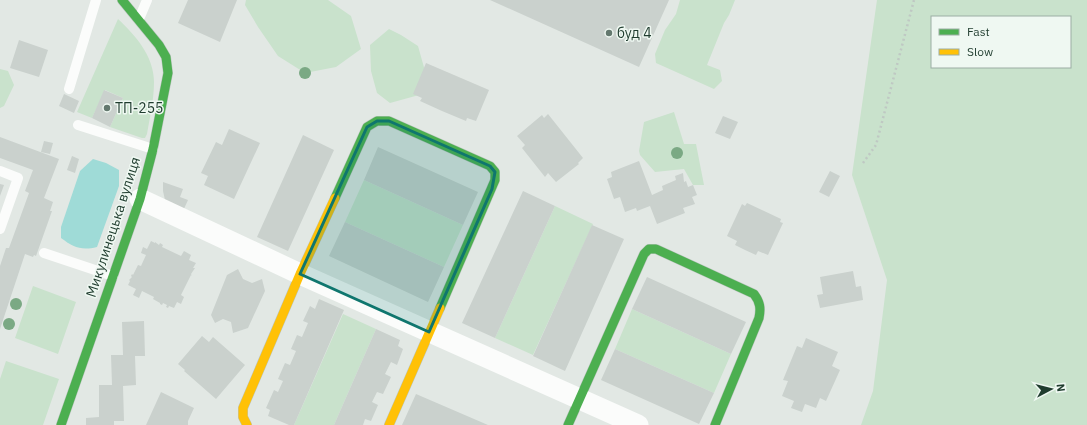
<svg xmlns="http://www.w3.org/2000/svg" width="1087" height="425" font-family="'IBM Plex Sans',sans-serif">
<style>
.green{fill:#c9e2cc;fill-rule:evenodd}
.water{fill:#9fdbd7}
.building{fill:#cad1cd}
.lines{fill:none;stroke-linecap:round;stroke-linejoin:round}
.fast-casing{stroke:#bbc5bf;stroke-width:10}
.slow-casing{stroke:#bbc5bf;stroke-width:10}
.path{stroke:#bfc8c3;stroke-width:2.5;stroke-dasharray:2 3;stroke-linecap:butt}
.lane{stroke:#fbfcfb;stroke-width:10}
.street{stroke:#fbfcfb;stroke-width:21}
.fast{stroke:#4caf50;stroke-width:9}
.slow{stroke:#ffc107;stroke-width:9}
.tree{fill:#7ba984}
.marked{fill:#0f766e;fill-opacity:0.2;stroke:#0f766e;stroke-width:3;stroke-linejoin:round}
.poi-dot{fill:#63786e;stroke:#eff8f2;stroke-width:1.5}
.labels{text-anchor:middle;stroke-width:3;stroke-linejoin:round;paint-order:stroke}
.poi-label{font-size:14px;fill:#1f3c2e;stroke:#eff8f2;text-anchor:start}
.street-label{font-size:14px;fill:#1f3c2e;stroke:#eff8f2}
</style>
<rect width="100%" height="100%" fill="#e2e8e4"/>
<path class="green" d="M246,0H328L351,16L361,49L336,67L305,73L278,56L258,27L245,5Z
M680,0H735L729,15L724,23L707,65L720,70L722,81L714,89L656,63L655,54L665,30L676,14Z
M877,0H1087V425H861L873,391L887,280L852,175ZM932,17H1070V67H932Z
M118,19C135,35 154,56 154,82C154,99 150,117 147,134L145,138H142L110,127L123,98L105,90L92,118L77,112Z
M389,29L401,35L418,46L425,71L419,95L390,103L377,93L371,71L370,45Z
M0,69L8,71L14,85L4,106L0,108Z
M674,112L684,144H696L704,185H693L684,169L655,172L640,155L639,151L644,122Z
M364,180L463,225L444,267L345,222Z
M555,206L593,224L533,355L495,338Z
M33,286L76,302L58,354L15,338Z
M632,309L731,354L714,393L615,349Z
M343,314L376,329L334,425H294Z
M6,361L59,379L43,425H0V379Z"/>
<path class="water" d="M93,159L106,163L119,170V186L97,247C81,251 73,247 61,238V227L80,171Z"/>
<path class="building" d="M188,0H237L220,42L178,23Z
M490,0H669L639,67Z
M19,40L48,50L39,77L10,68Z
M426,63L489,90L476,121L467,118L466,121L442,111L420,101L422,98L413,94Z
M104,90L123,98L110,127L92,118Z
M64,94L79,101L74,113L59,106Z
M548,114L583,158L578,163L579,164L556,182L548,173L545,177L522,148L525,145L517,136L542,115L544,118Z
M723,116L738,122L730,139L715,133Z
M229,129L260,143L234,199L204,185L208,176L201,173L216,142L222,145Z
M303,135L334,150L288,251L257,237Z
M0,137L59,159L44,198L53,202L50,211H52L36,256L34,255L33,257L25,254L0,329V266L6,248H9L29,193L25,191L33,170L0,158Z
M44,141L53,143L50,154L41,152Z
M378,147L478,192L463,225L364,180Z
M72,156L79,159L75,173L67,170Z
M639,161L652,195L663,190L662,186L676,180L675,176L683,173L684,182L686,181L688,187L693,185L697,195L692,197L695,204L683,208L685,213L657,224L650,206L637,211L636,208L625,212L620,197L614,199L607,179L612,177L611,172Z
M830,171L840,176L829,197L819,192Z
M163,182L183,189L180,197L188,200L183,211L165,200L163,191Z
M0,184L4,185L0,196Z
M523,191L555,206L495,338L462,323Z
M747,203L781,219L780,222L783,223L768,255L758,251L756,255L745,250L735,245L737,241L727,236L742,204L745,206Z
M345,222L444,267L428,302L329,256Z
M592,225L624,239L565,371L533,356Z
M151,241L155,243V242L159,245L160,243L163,245L162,247L181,256L184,251L191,255L189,260L196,263L193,268H195L191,274L192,276L191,275L181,295L184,297L181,304L177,302L174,308L169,306L168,308L166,307L167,305L163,303L162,305L160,304V303L153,299L154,297L142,291L139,298L133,295L136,289L128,285L130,281L129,280L132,277L131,276L132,274L133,275L138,265L141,266L146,255L141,253L143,247L147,249Z
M238,269L243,279L252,283L262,279L265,291L248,328L233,333L231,322L223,319L215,323L211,315L227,275Z
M853,271L856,287L861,286L863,300L820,308L817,295L823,294L820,277Z
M647,277L746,322L731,354L632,309Z
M319,299L344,310L294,425H289L268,416L270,410L266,408L274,390L278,392L283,381L278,379L285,363L290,365L296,351L291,349L297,335L302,337L308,323L303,321L310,306L315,309Z
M144,321L145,356H135L136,385L123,386L124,421H114V425H86V418L99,417V385H112L111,355H123L122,322Z
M376,329L400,340L398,346L403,349L397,365L391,362L385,374L391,377L383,394L377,392L372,402L378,405L371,421L365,419L363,425H334Z
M202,336L209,342L213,337L245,365L216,399L184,371L185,370L178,364Z
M806,338L838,352L832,366L840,370L826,401L820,398L816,408L805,404L802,412L791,408L794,401L782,396L788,381L783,380L797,346L802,348Z
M615,349L714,393L699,424L601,380Z
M161,392L194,408L188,421V425H146Z
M416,394L488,425H402Z"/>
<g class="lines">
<g class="fast-casing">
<path id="fast" d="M335,198L367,127L377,121H389L490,166L495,172V180L440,308
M61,425L140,199L153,149L168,73L166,57L159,45L122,0
M568,425L644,254L649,249H656L754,294C760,302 761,308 759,318L715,425"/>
</g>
<g class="slow-casing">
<path id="slow" d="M247,425L243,417V408L300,274L335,198
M389,425L440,308"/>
</g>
<path class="path" d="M863,163L876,145L914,0"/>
<path class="lane" d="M139,19L147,0
M69,89L96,0
M78,125L153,149
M0,171L18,178L0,229
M44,253L113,276"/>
<path class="street" d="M140,199L300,274L638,425"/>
<use href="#fast" class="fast"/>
<use href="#slow" class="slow"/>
</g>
<g class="tree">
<circle cx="305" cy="73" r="6"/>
<circle cx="677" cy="153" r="6"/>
<circle cx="16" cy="304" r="6"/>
<circle cx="9" cy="324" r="6"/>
</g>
<path class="marked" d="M377,121H389L490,166L495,172L492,189L429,332L300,274L367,127Z"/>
<g class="poi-dot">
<circle cx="609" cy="33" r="4"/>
<circle cx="107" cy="108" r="4"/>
</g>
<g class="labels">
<g class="poi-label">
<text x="617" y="38">буд 4</text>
<text x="115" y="113">ТП-255</text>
</g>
<g class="street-label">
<text transform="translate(113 227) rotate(-72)" y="5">Микулинецька вулиця</text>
</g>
</g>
<rect x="931" y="16" width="140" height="52" fill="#eff8f2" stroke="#9cada4"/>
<rect x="939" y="29" width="20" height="6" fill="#4caf50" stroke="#9cada4"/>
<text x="967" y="36" font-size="12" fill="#1f3c2e">Fast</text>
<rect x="939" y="49" width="20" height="6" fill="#ffc107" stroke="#9cada4"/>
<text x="967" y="56" font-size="12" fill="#1f3c2e">Slow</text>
<g transform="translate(1051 389) rotate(83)" stroke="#eff8f2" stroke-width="3" paint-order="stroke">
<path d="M0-3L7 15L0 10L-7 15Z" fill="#1f3c2e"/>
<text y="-6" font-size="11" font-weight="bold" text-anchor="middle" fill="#1f3c2e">N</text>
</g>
</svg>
